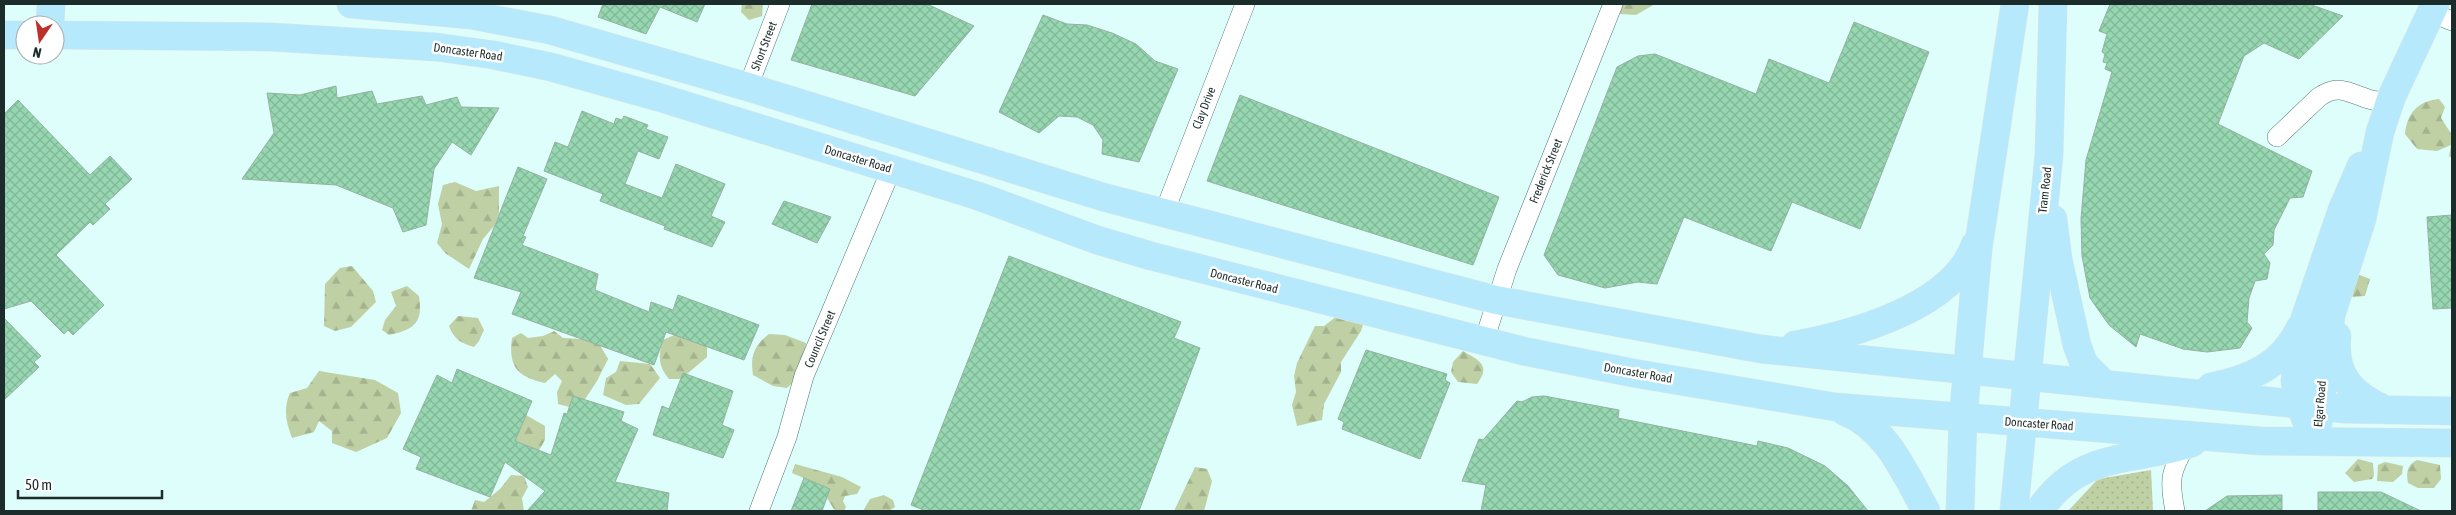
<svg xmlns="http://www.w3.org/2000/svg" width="2456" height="515" font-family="'Asap Condensed',sans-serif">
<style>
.forest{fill:url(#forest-firs)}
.park{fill:url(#park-dots)}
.building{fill:url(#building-cross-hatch);stroke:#94b29f}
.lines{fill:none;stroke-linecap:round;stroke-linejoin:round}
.street-casing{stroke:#537976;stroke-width:20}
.primary-casing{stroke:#e4e6e6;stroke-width:29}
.street{stroke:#fff;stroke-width:19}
.primary{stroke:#b5e9fb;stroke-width:28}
.labels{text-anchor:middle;stroke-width:5;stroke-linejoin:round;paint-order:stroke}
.street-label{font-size:12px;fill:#1c2c2b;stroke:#fff}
</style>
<defs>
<pattern id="forest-firs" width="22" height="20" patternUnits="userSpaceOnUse" patternTransform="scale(1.25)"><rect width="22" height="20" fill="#bfd0a5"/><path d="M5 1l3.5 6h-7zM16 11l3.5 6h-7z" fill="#a4b38e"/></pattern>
<pattern id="park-dots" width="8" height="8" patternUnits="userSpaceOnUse" patternTransform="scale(1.25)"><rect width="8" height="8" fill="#bfd0a5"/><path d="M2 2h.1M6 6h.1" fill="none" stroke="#a4b38e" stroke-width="1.8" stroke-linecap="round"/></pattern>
<pattern id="building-cross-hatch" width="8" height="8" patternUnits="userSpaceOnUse" patternTransform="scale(1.25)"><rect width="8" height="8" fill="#96d6b0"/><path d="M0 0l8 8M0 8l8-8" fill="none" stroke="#81b898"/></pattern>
</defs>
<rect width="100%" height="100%" fill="#ddfefb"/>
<path class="forest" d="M742,4H763L762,16L749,20L741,12Z
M1611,4H1655L1636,15L1620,14Z
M2439,99L2445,107L2441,118L2452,135V158L2449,156L2451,145L2437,151L2417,149L2405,134C2407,113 2418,101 2439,99Z
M455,182L476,191L499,186V213L494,226L483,239L469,269L445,253L437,243L442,224L438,204L443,185Z
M352,266L373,291L376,302L351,327L335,331L324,326L325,284L340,268Z
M2352,272L2370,279L2365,296L2353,297L2346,290Z
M407,286L419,296C423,323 415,329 389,335L382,330L385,320L396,306L391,292Z
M458,316L478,318L484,330L479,341L474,347C460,343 454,339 449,326Z
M1337,316L1364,321L1361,331L1341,362V372L1324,404L1322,420L1297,426L1292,405L1296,392L1294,376L1297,363L1315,326H1324Z
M554,331L563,338L582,339L600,345L608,359L597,381L580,407H569L558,404L557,392L562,381L555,374L545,383C518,377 508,367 512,338L521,333L528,338L543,336Z
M681,332L707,342V357L681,379H669C658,366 658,355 663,340Z
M769,334L785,335L806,343L802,374L787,388L773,386L753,375C750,357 754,345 769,334Z
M1463,351C1480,361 1491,365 1477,384L1458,382L1451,372L1453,362Z
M620,361L650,364L660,378L639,404L626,405L603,395L606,378L616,372Z
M319,371L375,380L398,393L401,413L387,438L356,452L332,443V431L319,421L314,432L292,438C286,422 283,409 290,393L307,388Z
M526,415L545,426V440L535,457L512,441L519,423Z
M2358,459L2373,463L2374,476L2372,479L2354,482L2345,473Z
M2417,460L2440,465L2441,479L2434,488H2418L2408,483C2406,473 2407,465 2417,460Z
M2385,462L2403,466L2402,474L2393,482L2377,481L2378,465Z
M795,464L842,477L861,487L857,494L845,496L843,501L846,507L844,511H835L827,498L830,489L792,473Z
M1195,467L1207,469L1212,481L1204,511H1174Z
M511,475L524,476L528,487L522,498L524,511H471L475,500L484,502L500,489Z
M884,495L893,500L895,507L889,511H863L870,499Z"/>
<path class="park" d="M2151,470L2153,511H2068L2098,479Z"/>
<path class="building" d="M603,4H705L697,22L660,7L646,34L598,17Z
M812,4H927L974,26L915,96L791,60Z
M2110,4H2309L2343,16L2299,59L2264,43L2244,56L2218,124L2312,171L2303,197L2290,198L2274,230L2273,245L2264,254L2270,263L2267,279L2255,281L2249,298L2247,322L2252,328L2240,348L2207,352L2183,349L2140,334L2136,347L2109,325L2090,298L2082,256L2081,219L2086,160L2112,72L2105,69L2107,63L2103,62L2105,54L2102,52L2107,34L2099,31Z
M1043,15L1067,24L1087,25L1112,33L1136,44L1155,61L1178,69L1139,162L1102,154L1103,140L1093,125L1077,117L1059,116L1039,133L999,112Z
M1854,22L1929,52L1860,229L1792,202L1771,251L1684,217L1657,284L1638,282L1605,288L1558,275L1544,255L1617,67L1638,56L1655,54L1756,94L1769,59L1829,83Z
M336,86L337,98L372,91L377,104L422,96L426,105L457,97L461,107L499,108L471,155L452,142L434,169L426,225L403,232L393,208L336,185L242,179L274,133L267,93L300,95Z
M1240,95L1499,197L1473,265L1207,181Z
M18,100L90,175L110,156L132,179L105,204L110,209L93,225L90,222L56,255L104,305L73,335L68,330L64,334L31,301L4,309V114Z
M582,111L614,124L616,118L622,120L624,116L648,125L646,129L668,137L659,159L638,151L625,184L662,198L676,164L725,184L711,216L725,222L712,247L664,229L665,226L600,201L603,194L544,171L555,142L568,147Z
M518,167L547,179L523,236L526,237L522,245L598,274L595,290L649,312L651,302L673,310L678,295L759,325L744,360L666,332L654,365L512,314L521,292L474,278Z
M784,201L831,217L817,243L772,224Z
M2452,215V308L2433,309L2427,217Z
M1009,256L1181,322L1174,338L1200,348L1139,511H926L911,505Z
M4,318L41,356L34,362L39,367L4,400Z
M1366,350L1447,374L1445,380L1450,383L1420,459L1342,429L1344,422L1338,419Z
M457,369L532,401L515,441L551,455L564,413L567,414L573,396L624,412L621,421L638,429L615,482L669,493L667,511H527L545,491L505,462L490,497L416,469L421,457L403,449L437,375L452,383Z
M683,373L733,391L722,425L734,430L723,458L653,435L662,406L669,409Z
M1544,396L1619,410L1618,418L1757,446L1758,441L1788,448L1825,466L1848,486L1868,511H1481L1486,485L1462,481L1479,439L1483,440L1517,401L1522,402L1532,397Z
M804,478L830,489L822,511H791Z
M2318,492H2381L2421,511H2318Z
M2282,495V511H2205L2227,496Z"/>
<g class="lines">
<g class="street-casing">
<path id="street" d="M2430,12L2452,21
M748,87L780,4
M2277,137L2319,97C2325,93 2331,90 2338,90C2356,90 2376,110 2392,96
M1164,213L1245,4
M1484,341L1507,269L1613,4
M759,511L787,437L804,376L891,170
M2175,511C2169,480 2170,472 2186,445"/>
</g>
<g class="primary-casing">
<path id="primary" d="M351,4L471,15L550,30L748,87L1103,197L1496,300L1761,349L2345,409L2452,411
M50,25L51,4
M4,35H25
M55,35L271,37L436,47L494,55L551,67L658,97L978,196L1097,240L1151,256L1523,351L1633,373L1835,407L2261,441L2452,443
M2053,219L2058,259L2077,345L2084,364L2103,383
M2337,336C2333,375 2351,394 2384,409
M1795,345C1854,334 1953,307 1975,245
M2211,387C2250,379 2282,366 2300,328
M1844,411C1888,429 1904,472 1926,511
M2306,420L2299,403L2295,381L2301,330L2342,210L2361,166
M2318,423L2331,315L2362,219L2380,132L2392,96L2435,4
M1960,511L1963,419L1978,249L2015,4
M2014,511L2049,155L2053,4
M2039,511C2080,450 2131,463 2192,443"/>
</g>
<use href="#street" class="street"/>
<use href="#primary" class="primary"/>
</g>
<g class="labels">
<g class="street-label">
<text transform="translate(764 46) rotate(-69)" y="4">Short Street</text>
<text transform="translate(468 52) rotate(8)" y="4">Doncaster Road</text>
<text transform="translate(1204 108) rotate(-69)" y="4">Clay Drive</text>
<text transform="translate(858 159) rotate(17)" y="4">Doncaster Road</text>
<text transform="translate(1546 171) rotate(-68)" y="4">Frederick Street</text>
<text transform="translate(2045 190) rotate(-84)" y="4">Tram Road</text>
<text transform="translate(1244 281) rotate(14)" y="4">Doncaster Road</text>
<text transform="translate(820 339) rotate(-67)" y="4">Council Street</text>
<text transform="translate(1638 373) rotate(10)" y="4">Doncaster Road</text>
<text transform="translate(2320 404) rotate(-85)" y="4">Elgar Road</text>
<text transform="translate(2039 424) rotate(4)" y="4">Doncaster Road</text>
</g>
</g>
<rect width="2456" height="515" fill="none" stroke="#1c2c2b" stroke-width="10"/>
<g transform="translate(40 40) rotate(193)"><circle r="24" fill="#ffffff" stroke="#a4abaa"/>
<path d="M0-4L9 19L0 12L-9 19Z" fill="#bd2f29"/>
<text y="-8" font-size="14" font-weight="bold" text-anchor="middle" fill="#1c2c2b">N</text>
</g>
<path d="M18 490v8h144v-8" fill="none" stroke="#1c2c2b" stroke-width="2.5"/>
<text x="25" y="490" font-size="15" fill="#1c2c2b" stroke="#ffffff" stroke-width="4" paint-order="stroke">50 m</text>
</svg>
